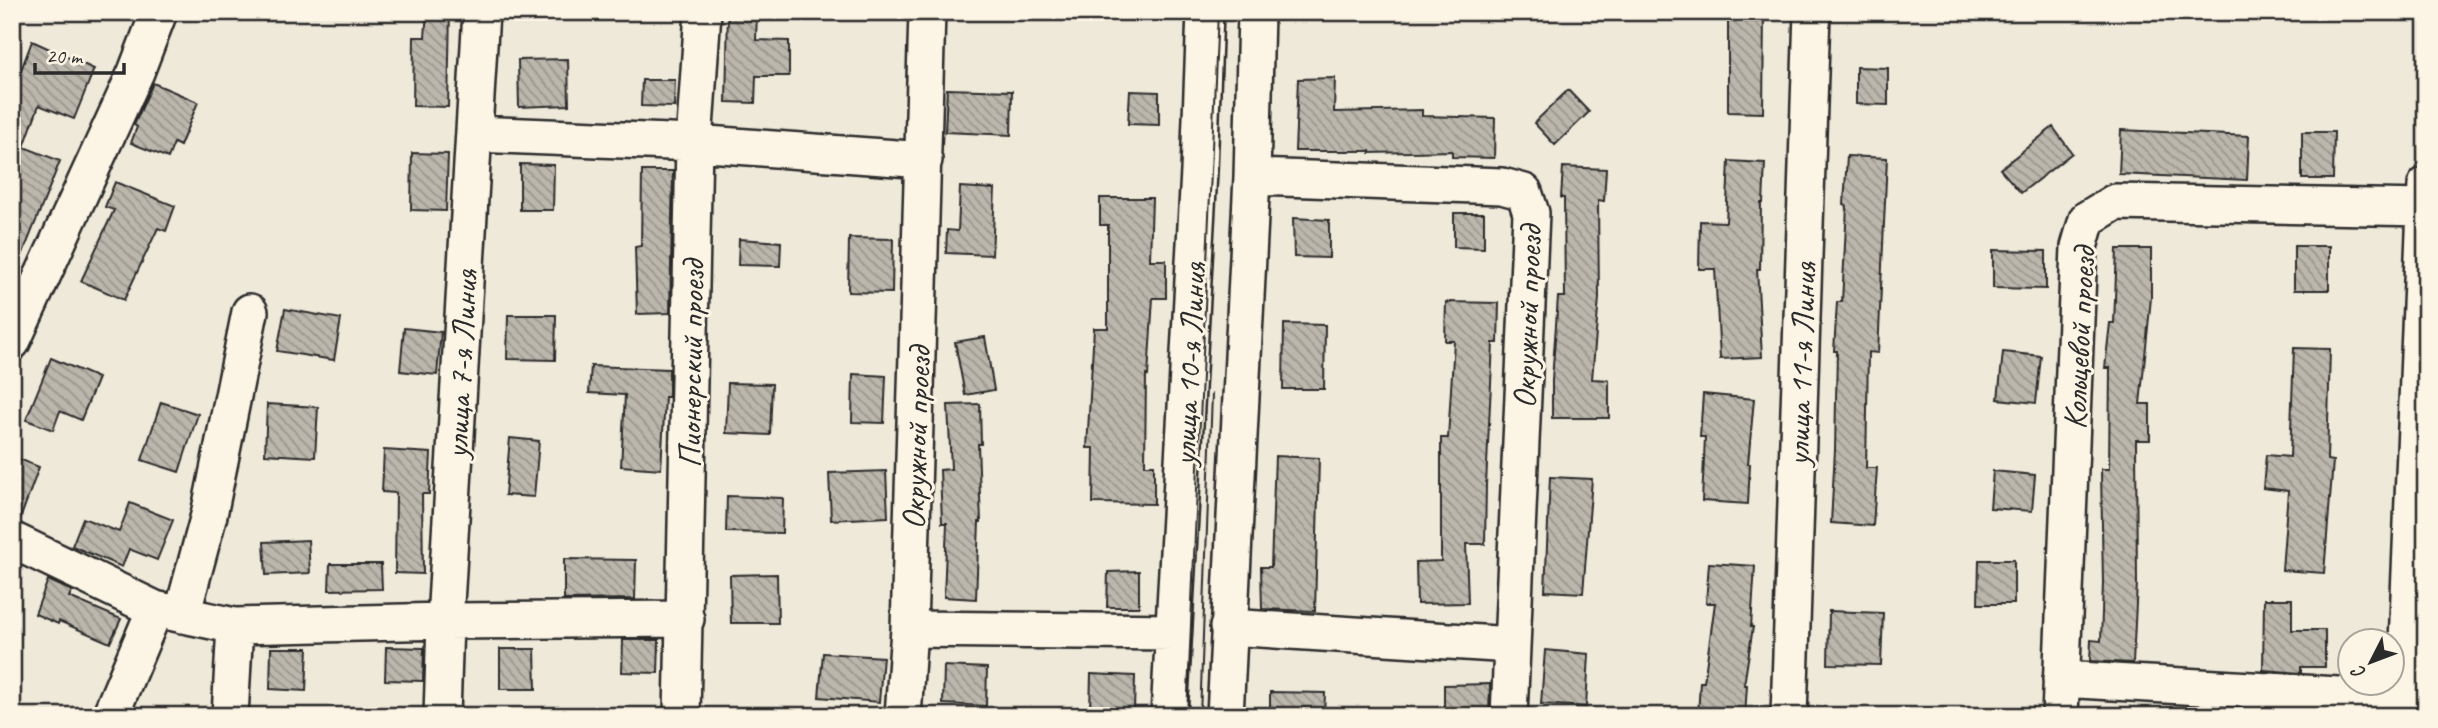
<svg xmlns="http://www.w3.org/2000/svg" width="2438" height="728" font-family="Caveat,sans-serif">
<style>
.building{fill:url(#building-back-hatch);stroke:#2b2b2b;stroke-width:2}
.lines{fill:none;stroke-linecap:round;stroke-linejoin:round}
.minor-casing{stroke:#2b2b2b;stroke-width:40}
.minor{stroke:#fcf5e5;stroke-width:35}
.tram{stroke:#2b2b2b;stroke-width:2}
.labels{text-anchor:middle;stroke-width:6;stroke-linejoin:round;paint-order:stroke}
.street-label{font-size:33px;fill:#2b2b2b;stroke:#fcf5e5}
</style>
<defs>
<pattern id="building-back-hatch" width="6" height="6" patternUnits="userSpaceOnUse" patternTransform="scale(1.75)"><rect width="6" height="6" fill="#bcb7ac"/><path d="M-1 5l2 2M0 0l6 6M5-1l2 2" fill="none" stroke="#99958c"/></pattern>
</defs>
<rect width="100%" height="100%" fill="#efe9da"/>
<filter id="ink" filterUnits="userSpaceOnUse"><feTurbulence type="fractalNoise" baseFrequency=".0143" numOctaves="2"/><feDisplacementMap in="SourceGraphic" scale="14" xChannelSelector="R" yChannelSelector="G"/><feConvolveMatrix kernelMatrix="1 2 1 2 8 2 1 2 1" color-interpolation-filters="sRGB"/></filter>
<g filter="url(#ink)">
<path class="building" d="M427,12H450L448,107L413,106L414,37H425Z
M728,12H757L756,40L789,41V76H756L755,103L726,102Z
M1728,12H1764L1763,113L1728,112Z
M32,41L94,69L74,119L39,105L24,147L60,161L15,273H12V94Z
M568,59L569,105L519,107L518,60Z
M1856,67L1888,68V105L1856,104Z
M1335,78L1334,112L1422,110V116L1495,118L1494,158L1452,157V151L1370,153V151H1295L1298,79Z
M642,80H675L674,107L641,106Z
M153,83L198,102L180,146L174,143L168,158L131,143L137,127L134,125Z
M947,89L1012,91L1011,135L945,132Z
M1568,90L1589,112L1555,145L1534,123Z
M1130,91L1159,92V125L1128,124Z
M2053,127L2072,153L2021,193L2000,169Z
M2121,130L2249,136L2247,180L2119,174Z
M2302,132H2334L2333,179H2302Z
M412,153L448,154L446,211L411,210Z
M1847,156L1887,158L1878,353L1868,352L1866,468H1877L1873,526L1831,523L1835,450L1837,351H1834L1837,302H1842L1847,206L1844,205Z
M1729,161L1765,163L1763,203H1761L1760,269H1757L1762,357L1720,359L1715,269H1699L1700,221L1726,222Z
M520,164L554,165L553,210H520Z
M1563,167L1606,169L1604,201L1598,200L1599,298L1592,379L1609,380V418H1552V380L1558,297H1565L1564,198H1561Z
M642,171H673L670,313L637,314L635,247L641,246Z
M115,182L175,206L166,231L158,228L124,300L81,281L114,210L105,207Z
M960,187L995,189L992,255L946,253L947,230L958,231Z
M1100,198H1152L1150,260H1166V298H1153L1148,376L1146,375L1145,465H1154V504L1093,503L1094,448H1087L1094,328H1108V225H1100Z
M1454,213H1484V248L1454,247Z
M1293,218L1329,220V258L1294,257Z
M849,238L893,239L892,293L848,292Z
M739,239L781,242L780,266L738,265Z
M2294,246H2329V290H2294Z
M2117,249H2151V298L2140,404H2150V440H2136L2137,583L2133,663L2090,661L2091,640L2101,641L2103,583L2101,469H2109L2110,368H2105L2110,323H2114Z
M1993,250L2046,251V289L1993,288Z
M1446,302L1499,303L1498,343H1493L1486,485L1485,544H1466L1468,603L1417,604L1416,562L1441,561V438H1448L1454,341H1445Z
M285,309L341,319L334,360L277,351Z
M508,315H556L555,360L507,359Z
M1284,324L1325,325L1324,389H1283Z
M404,328L441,332L437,375L400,371Z
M985,337L994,390L965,395L955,342Z
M2294,348L2330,349L2327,460L2333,461L2324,573L2282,570L2288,491L2263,488L2266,455L2290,457Z
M2003,352L2041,356L2036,403L1998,399Z
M51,358L98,378L81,420L60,411L53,430L26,420Z
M591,366L669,369V397H665L661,469L621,466L625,395L589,393Z
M853,374L886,376L884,423L852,422Z
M728,383L772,384L770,435L726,433Z
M1703,394L1754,399L1748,464H1750L1748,504L1702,501L1705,437H1700Z
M161,402L198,414L179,472L142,460Z
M267,404L318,407L315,457L265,454Z
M980,404L981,444H978L981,522H979L976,599L944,597L947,523H942L940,470L951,469L948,405Z
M510,438L539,441L534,497L505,495Z
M384,450L431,453L429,494H422L423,574L395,573L396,493L382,492Z
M12,456L39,467L19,522L12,520Z
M1275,456L1319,458L1315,611L1262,609L1261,567H1271Z
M886,471L888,517L831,520L829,473Z
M1993,471L2035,475L2032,511L1990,508Z
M1550,477L1592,479L1583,593L1545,591Z
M727,496L783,498L782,533L726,532Z
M130,503L173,520L157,560L129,549L122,567L72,546L83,518L119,532Z
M308,540L310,573L266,575L264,542Z
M564,559L636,560L635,599L564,600Z
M1979,560H2014V604H1978Z
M1709,563L1755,566L1751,627H1753L1744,685H1747L1745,716H1698L1700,682H1704L1715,603H1706Z
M330,564H381L382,589L329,590Z
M1139,571V607H1107L1108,572Z
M777,574L778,623H731L730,575Z
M48,580L72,591L69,597L121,619L110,643L59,621L58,624L35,614Z
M2264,599H2292V630H2325V667H2301V673L2263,670Z
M1829,611L1883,613L1881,665L1828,664Z
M623,640H659L658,673L622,672Z
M386,647L424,648L423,681L385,680Z
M271,648H308L306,691L270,689Z
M500,649H535L536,689H500Z
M1545,650L1589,654L1586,707L1541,704Z
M823,653L883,657L879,702L819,697Z
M944,666L987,668L986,706L943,704Z
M1091,674L1135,676L1134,712L1090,711Z
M1490,684L1489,716H1444V685Z
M1270,692L1325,693L1324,716H1270Z"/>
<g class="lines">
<g class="minor-casing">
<path id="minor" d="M474,134L694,143L924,160
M1252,177L1502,186L1524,192L1531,213L1509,716
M12,342L136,72L159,12
M12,540L155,609L235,626L445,621L686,619
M182,615L209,515L250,312
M1228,627L1512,645
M909,629L1173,632
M2061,679L2426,700
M110,716L155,609
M230,716L235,626
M442,716L445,621L481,12
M682,716L694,143L703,12
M903,716L909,629L927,12
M1169,716L1199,171L1205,12
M1225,716L1252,177L1256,12
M1789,716L1812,12
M2060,716L2079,247L2087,219L2115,202L2426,208
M2404,716L2426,185"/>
</g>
<use href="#minor" class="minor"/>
<path class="tram" d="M1187,716L1218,12
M1200,716L1212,394"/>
</g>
</g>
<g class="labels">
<g class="street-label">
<text transform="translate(1526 317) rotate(-88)" y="12">Окружной проезд</text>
<text transform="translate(2078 338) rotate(-87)" y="12">Кольцевой проезд</text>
<text transform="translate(460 364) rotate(-87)" y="12">улица 7-я Линия</text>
<text transform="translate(690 364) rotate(-89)" y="12">Пионерский проезд</text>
<text transform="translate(1188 364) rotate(-87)" y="12">улица 10-я Линия</text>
<text transform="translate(1800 364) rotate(-88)" y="12">улица 11-я Линия</text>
<text transform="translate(915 438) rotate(-88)" y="12">Окружной проезд</text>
</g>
</g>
<rect width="2438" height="728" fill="none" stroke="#fcf5e5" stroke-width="42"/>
<rect x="21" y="21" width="2396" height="686" fill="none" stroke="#2b2b2b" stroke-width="2.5" filter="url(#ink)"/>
<g transform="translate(2371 662) rotate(228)"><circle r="33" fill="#fcf5e5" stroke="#a8a49b" stroke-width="2"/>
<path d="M0-5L12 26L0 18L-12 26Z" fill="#2b2b2b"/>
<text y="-10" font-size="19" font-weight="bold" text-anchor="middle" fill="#2b2b2b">С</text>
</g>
<path d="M35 63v10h89v-10" fill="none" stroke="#2b2b2b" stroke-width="3.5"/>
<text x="46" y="63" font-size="21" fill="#2b2b2b" stroke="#fcf5e5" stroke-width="5" paint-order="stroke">20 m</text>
</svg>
